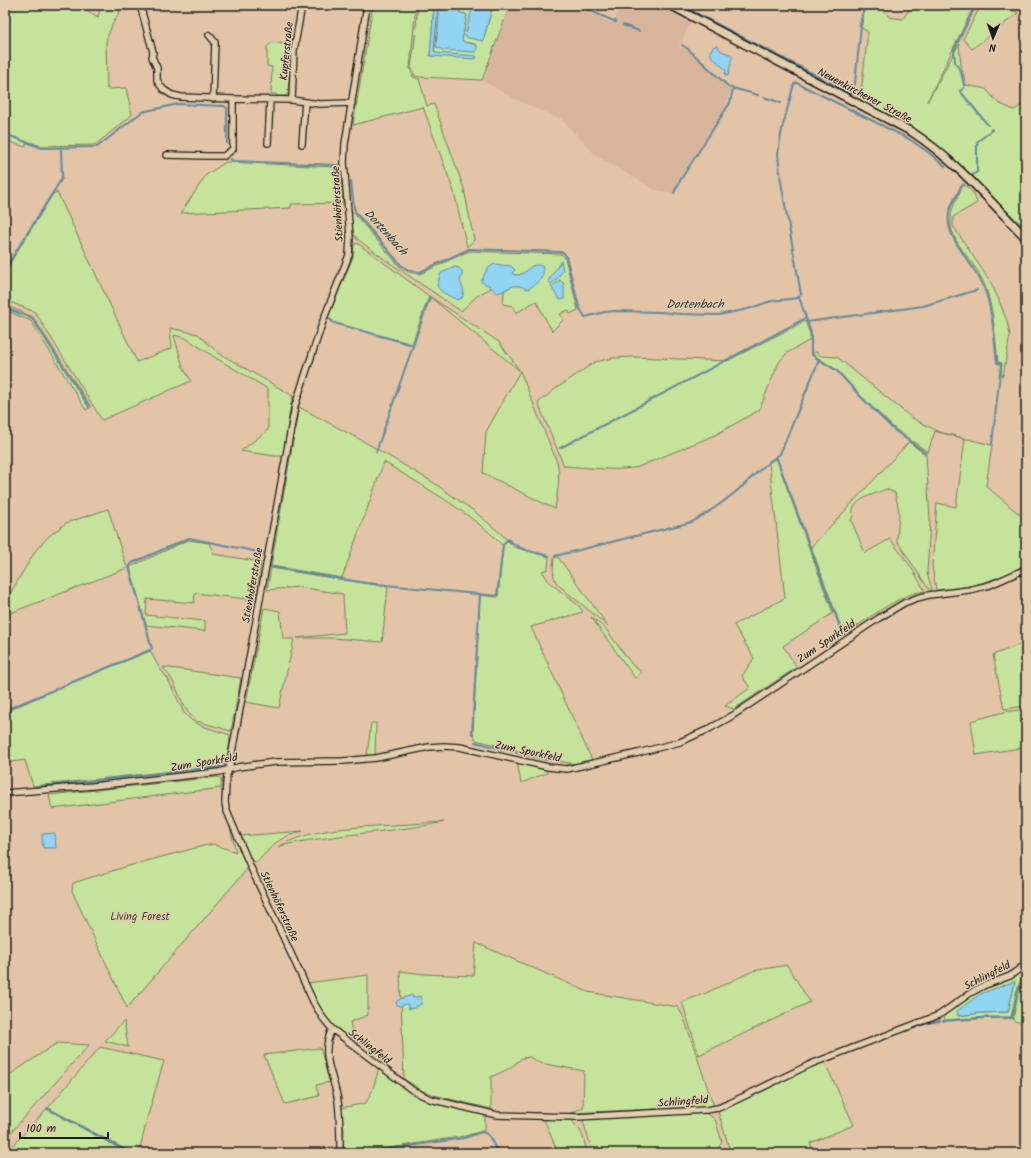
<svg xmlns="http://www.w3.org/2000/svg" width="1031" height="1158" font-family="Kalam,sans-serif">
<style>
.built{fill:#d7b49b}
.green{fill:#c5e39a;stroke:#70805b;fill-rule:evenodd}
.water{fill:#92d4f4;stroke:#638a9e}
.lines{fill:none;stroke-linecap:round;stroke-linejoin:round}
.stream{stroke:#638a9e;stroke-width:2}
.minor-casing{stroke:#1c1c1c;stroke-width:8}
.tertiary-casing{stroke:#1c1c1c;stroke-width:10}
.minor{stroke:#e2cdac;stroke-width:5.5}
.tertiary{stroke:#e2cdac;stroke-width:7}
.labels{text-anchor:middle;stroke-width:3;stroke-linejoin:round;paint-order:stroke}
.street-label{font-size:11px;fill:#1c1c1c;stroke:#e2cdac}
.park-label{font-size:11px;fill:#3e4435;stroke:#e2cdac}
.water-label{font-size:12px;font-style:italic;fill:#344147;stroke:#e2cdac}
</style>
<rect width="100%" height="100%" fill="#e3c4a7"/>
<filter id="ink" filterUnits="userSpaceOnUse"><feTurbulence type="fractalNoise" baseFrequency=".025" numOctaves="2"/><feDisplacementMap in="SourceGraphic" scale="8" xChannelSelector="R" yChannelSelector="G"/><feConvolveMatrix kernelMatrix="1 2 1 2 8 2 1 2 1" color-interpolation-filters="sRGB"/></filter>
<g filter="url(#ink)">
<path class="built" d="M511,5H573L613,23L622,5H656L691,22L679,46L687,50L731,89L726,107L685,169L673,193L656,190L598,157L561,119L519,101L483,81Z"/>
<path class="green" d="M5,5H78L98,17L101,5H123L112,25L106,41L107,89L126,88L132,115L95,145L41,146L27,141L25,147L5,140V29L9,30V27H5Z
M373,5H416L410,68L413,77L419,79L427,106L434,104L464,189L474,240L467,247L454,192L423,107L353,125Z
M418,5H436L434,6L430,56L436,53L434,51V47L438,5H440L436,47L474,44L463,42L462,40L467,16L459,12L460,5H473L466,36L483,41L493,5H510L482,80L420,77L415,76L411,67L414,48Z
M864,5H880L889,17L903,19L912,5H921L926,6L928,5H955L973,8L927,102L959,44L961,65L966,85L986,89L998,103L1014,110L1023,104L1026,107V229L953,160L932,141L913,129L860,102L868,32L859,26Z
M981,5H1000L1018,13L972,49L963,39Z
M272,42L288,45L291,49L288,94L285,96H277L276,94H271L272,67L267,66V47Z
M226,162L336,167L340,172L343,203L291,204V208L181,213L206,175Z
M965,185L974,194L977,203L953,217V226L991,283L998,298L1007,321L1010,335L1003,376L1001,375L1002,363L998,362C995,337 994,310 985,286C974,255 937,237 956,201C959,195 960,189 965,185Z
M57,192L137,362L172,348L170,328L198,334L217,352L293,396L291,403L283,456H275L241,451L268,430V389L216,358L186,338L174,335L183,367L191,381L102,420L35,312L5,300V271L53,194Z
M351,210L400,267C406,272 411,273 420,274L469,251L561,254L565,258L578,310L570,314L568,310L560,314L563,320L552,331L536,301L516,313L513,306L503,304L504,291L513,285L519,286L533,265C528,270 522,276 515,275L512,273L485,284L489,285L491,288L478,295L461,311L387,261L357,239L353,233Z
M357,243L429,296L499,342L520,371L557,462C561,477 557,494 555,509L483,473L486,432L520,371L429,296L412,344L335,323L328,317L353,257L354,245Z
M5,305L33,317L91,407L86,410L31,321L5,310Z
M805,321L810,334V340L787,353L779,362L759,410L715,435L638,467C617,472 585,467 564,466L538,403L554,390L595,362L613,358L634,357L727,361Z
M816,352L821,356L837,357L912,418L939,432L992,445L986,486L1026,520V564C998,581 968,588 936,590L932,566L937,503L956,507L965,439L935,431L928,452L895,429L862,397L837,370L812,354Z
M299,407L363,441L431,481L474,511L500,533L514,547L549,557L548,569L542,571L549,582L579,606L583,612L531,627L592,760L576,764L563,762L476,740L473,733L480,595L498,597L503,546C497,540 492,534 485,529C454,503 418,483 384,462L342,578L271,566Z
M909,442L926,455L930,520L927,573L932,590L930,591L897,541L899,511L895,493L886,489C875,494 849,500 853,516L851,520L865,553L890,539L911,567L925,591C900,593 865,621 844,635L811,547Z
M776,458L833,613L783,646L797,667L734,709L725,706L750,688L742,676L754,658L734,625L785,598L769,463Z
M108,509L127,568L5,615V603L18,580L36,550L49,536L66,523Z
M188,540L209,543L214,554L261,562L255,600L195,593L194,603L147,599L146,615L205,621V631L146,625L130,567Z
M558,557L608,626L557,584C552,575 553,568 554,558Z
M271,568L388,587L382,642L332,638H297L345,633L343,594L298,587L267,590Z
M264,608L280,611L283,639H294L279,708L246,702Z
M591,617L605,628L633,666L642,672L635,678Z
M1026,642V706L1004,709L993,655Z
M150,651L160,669L168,679L184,713L191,720L202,726L230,735C229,745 229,762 219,766L33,786L25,760L5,763V712L61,687Z
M163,667L241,678L231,731L197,721C182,711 180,692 171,678C169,674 165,671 163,667Z
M1026,709V747L976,755L971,721L1004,712Z
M371,723H376L375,755L367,756Z
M517,762L547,770V773L521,783Z
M218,777L221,779V788L52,809L49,795Z
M444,822C405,830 365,832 326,838C310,840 294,842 278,847C308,830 343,828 376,826C399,825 422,823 444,822Z
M229,823L248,868L127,1008L72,891L73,883L128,866L203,846L215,844V845L236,852Z
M303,831L287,836L275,843L257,862L251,861L240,836Z
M476,943L588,992L678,1007L684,1018L714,1107L695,1108V1107L570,1113L583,1108L584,1071L540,1063L530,1057L522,1058L510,1068L491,1077V1109L434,1095L423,1091L404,1079L400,971L424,974L473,976Z
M787,965L810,1002L699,1055L682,1002L706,993L753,971Z
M1023,970H1024L1016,993L1011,1017H986L945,1020L944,1015L971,995L984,989L1011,978ZM1015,982L1008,1012L981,1013L958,1016Z
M1026,972V1026C1021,1021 1017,1023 1013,1020L1018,994Z
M368,975V1015L350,1022L352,1032L350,1038C345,1034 339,1031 334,1027C322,1015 315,998 308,983Z
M124,1021L128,1047L105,1041Z
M57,1043L89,1045L5,1139V1078Z
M100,1047L164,1061L148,1115L139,1153H132L48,1108Z
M320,1048L330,1082L316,1085L319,1096L285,1104L264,1055Z
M824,1061L854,1125L810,1143L814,1153H732L730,1151L718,1111Z
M379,1068L409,1091L420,1098L431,1102L485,1115V1130L465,1136L383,1149L366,1153H343L344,1130L341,1108L366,1103L373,1089Z
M47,1109L128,1153H6Z
M706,1113L715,1119L722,1142L715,1153H593L583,1121L585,1119Z
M544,1119H572C573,1124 577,1126 580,1130C584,1137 585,1145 587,1153H558Z"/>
<path class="water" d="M436,5L438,6L434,51L436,53L476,56V59L430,56L434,6Z
M440,5H460L459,12L461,13L466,14L467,15L462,40L464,42L477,45V51L475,52L443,50L436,47Z
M473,5H493L483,41L468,38L465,36Z
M717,45L721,51L730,54L732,57L728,76L725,75L726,70L712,57L710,52L713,47Z
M561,261L563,270L557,279L551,284L548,281Z
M494,264L511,266L515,270L512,273L515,275C528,276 529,261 542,266C547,277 536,284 528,289C524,288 519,285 515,286C508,286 503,293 496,293L489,285L485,284L481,282L487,269Z
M455,267L459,268L463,272L460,281L464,291L462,298L457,300L442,292L437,286L441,273Z
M560,280L564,284V299L560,300L551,287Z
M55,833L56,848H43L42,834Z
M1015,981L1008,1012L981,1013L958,1016L957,1011L980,994Z
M412,995L413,998L420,996L422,1003L415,1008L409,1009L407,1004L399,1006L397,1005L396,1002L400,999Z"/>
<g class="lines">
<path class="stream" d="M577,5L616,22
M976,5L954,50L955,62L961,72L964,85V88L960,91L988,125
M1013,5L1019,8
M692,11L852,94
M623,25L639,31
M5,28H8
M682,45L688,49L729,87L758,95
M851,95L854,92L861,26L865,5
M764,97L781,103
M5,134L42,148L97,147L142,112L178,104L224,106L227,108V144
M231,159L232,161L337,165L338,166
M973,175L977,172V142L992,130L991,129
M351,181L354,208L356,213L401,265L408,270L420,272L469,249L561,252L564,253L566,256L579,307L585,317L605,312L615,311L660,312L680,314L719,315L748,309L771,301L798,298L801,294L781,182L778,154L779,147L782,129L794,84L797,83L909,139L928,152L945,166
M964,184L961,186C958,194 953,201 950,209C941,238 975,262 984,288C993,311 994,338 997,363L1001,364L992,444
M674,193L681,179L726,109L730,103L733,88
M5,269L62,178L61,147
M5,308L32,318L89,407
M328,318L334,323L413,345
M807,322L923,306L977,290
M819,360L837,371L861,397L894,430L926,453
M560,448L806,318
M376,452L430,297
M776,456L843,635
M272,555L270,567L366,583L497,596L503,545L508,539C518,550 535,552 549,556
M555,556L692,522C710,512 729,498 745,484C756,473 767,462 780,454L819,360L811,354V333L799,297
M152,649L129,567L132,563L189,538L263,553
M5,710L150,650
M472,734L480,594
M475,742L547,760
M35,787L218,767L224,766L226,763
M943,1021L986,1018H1012L1017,994L1026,970
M905,1031L928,1023L940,1021
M47,1108L130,1153
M371,1153L383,1150L464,1138L482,1132L485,1133L489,1136L498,1153"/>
<g class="minor-casing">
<path id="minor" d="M140,5L153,52L152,57L157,68V80L160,85L164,90L172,95L181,97L233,99L292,100L319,104L352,103
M367,5L345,144L344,162L350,237L349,255L323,321L295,406L229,769L227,775L226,785L225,802L226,809L251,868L314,1003L323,1018L332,1029L412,1090L430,1099L497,1115L577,1117L706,1110L718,1108L730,1103L811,1064L939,1015L972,992L983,986L1010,976L1026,964
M209,35L215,42L213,99
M292,100L294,50L302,5
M268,143L270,100
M302,144L305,102
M167,155L207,156H224L233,149V99
M5,793L93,786L219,772L238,767L275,762L343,761L376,758L429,747L444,746L460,747L548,767L567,769L638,753L680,742L707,730L732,716L879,618L904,603L917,598L929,595L969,590L990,585L1026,569
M332,1029C319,1055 334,1075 338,1101C340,1118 340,1136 340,1153"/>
</g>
<g class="tertiary-casing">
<path id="tertiary" d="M670,5L912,132C955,160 990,201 1026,238"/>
</g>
<use href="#minor" class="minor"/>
<use href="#tertiary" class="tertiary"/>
</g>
</g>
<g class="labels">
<g class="street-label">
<text transform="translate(286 51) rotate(-84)" y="4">Kupferstraße</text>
<text transform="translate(865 95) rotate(28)" y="4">Neuenkirchener Straße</text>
<text transform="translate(337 204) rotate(-93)" y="4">Stienhöferstraße</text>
<text transform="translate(252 585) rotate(-80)" y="4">Stienhöferstraße</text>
<text transform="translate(826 641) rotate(-34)" y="4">Zum Sporkfeld</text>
<text transform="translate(528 751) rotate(12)" y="4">Zum Sporkfeld</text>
<text transform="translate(204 762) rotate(-9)" y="4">Zum Sporkfeld</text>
<text transform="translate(280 906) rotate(65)" y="4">Stienhöferstraße</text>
<text transform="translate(987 975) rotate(-27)" y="4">Schlingfeld</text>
<text transform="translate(370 1046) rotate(38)" y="4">Schlingfeld</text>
<text transform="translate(683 1101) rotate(-4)" y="4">Schlingfeld</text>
</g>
<g class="park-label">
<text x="140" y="920">Living Forest</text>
</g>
<g class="water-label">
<text transform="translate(386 232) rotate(48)" y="4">Dortenbach</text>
<text x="695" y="308">Dortenbach</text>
</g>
</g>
<rect width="1031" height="1158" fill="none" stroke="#e2cdac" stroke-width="20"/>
<rect x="10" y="10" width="1011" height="1138" fill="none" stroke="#1c1c1c" stroke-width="1.5" filter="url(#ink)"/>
<g transform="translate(993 38) rotate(182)" stroke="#e2cdac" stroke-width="3" paint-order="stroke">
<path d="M0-3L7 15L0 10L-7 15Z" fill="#1c1c1c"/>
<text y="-6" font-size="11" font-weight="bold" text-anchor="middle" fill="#1c1c1c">N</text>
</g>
<path d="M20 1132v6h88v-6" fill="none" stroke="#1c1c1c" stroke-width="2"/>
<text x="26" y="1132" font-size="12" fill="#1c1c1c" stroke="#e2cdac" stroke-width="3" paint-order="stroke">100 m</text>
</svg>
